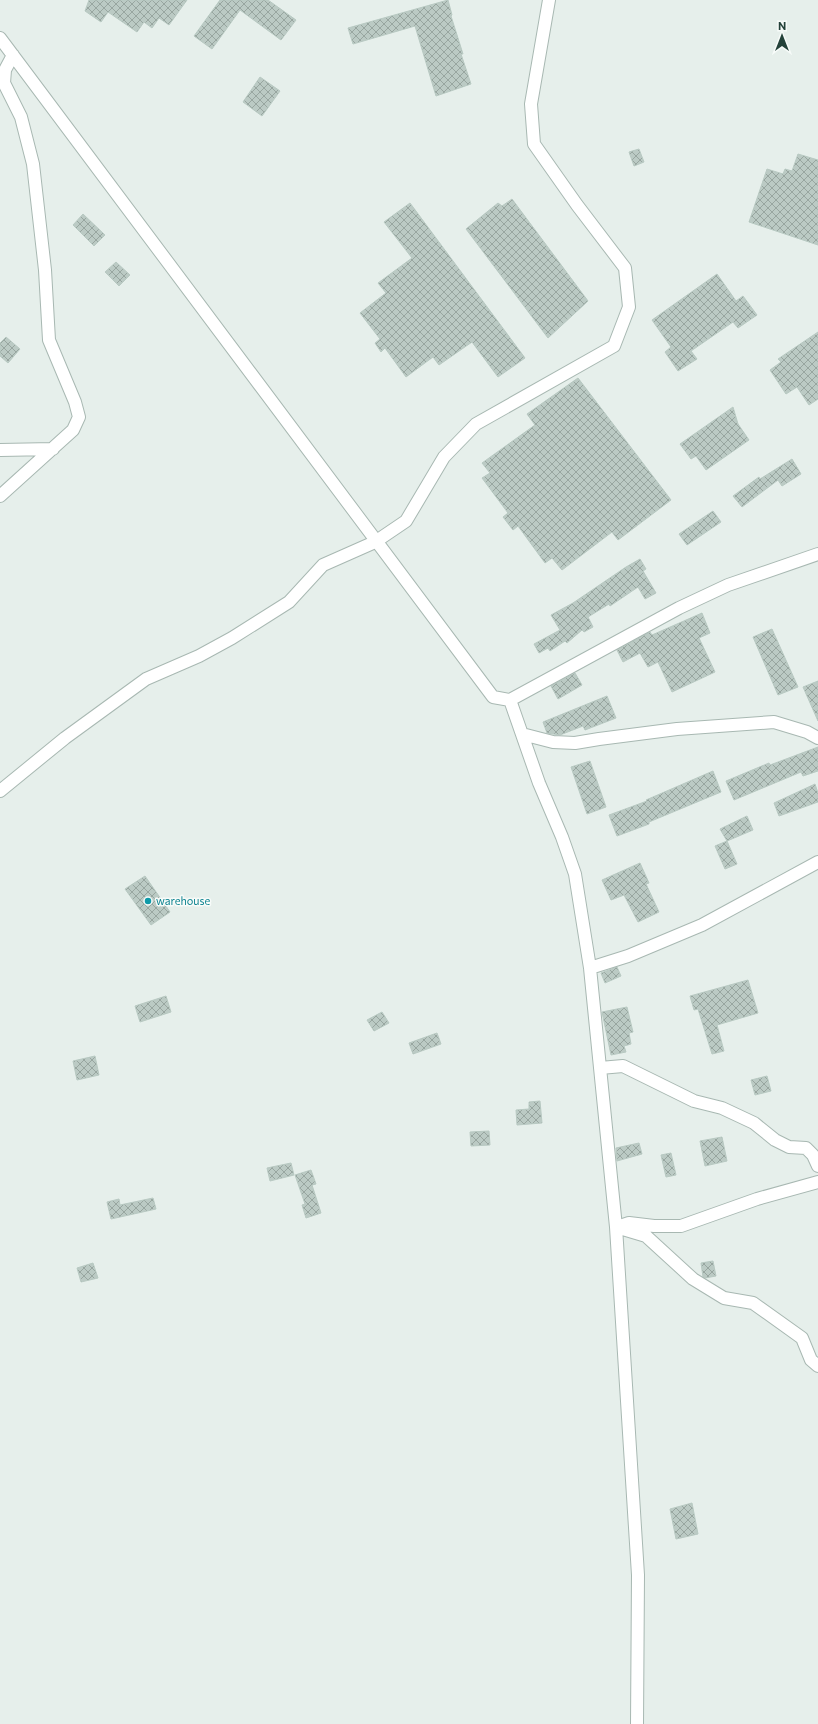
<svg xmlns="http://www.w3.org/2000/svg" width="818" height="1724" font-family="Commissioner,sans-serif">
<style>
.building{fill:url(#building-cross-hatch);stroke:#b8c9c2}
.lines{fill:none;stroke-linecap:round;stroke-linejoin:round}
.minor-casing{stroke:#a8b8b2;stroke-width:14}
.minor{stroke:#fff;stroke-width:12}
.culture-dot{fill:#0f9aa8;stroke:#f7fbf9;stroke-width:1.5}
.labels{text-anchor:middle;stroke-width:3;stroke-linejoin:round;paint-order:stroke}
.culture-label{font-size:11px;fill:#0d838f;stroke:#f7fbf9;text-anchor:start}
</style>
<defs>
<pattern id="building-cross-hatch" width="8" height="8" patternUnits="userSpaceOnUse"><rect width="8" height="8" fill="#bbcac4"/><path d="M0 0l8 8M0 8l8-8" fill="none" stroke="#98a6a0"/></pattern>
</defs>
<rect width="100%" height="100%" fill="#e6efeb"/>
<path class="building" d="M89,0H187L169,25L159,18L152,28L144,22L137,32L108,12L101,22L85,11Z
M220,0H268L296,20L281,40L240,10L212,49L194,36Z
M448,0L452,15L451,16L463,54H461L471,84L436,96L415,26L353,44L348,28Z
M260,77L280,91L262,116L243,102Z
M639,149L644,162L634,166L629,152Z
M798,154L818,160V245L749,222L767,169L783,174L785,169L792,171Z
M512,199L588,301L548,338L466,229L498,203L502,206Z
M410,203L525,358L498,377L472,342L439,365L433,357L406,377L385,348L381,352L375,343L380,339L360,313L386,293L378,283L412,258L384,222Z
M83,214L105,235L94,246L73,225Z
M116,262L130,275L119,286L105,272Z
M717,274L736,301L743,296L757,315L738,328L733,322L691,351L697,359L678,371L665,352L671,347L652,320Z
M818,332V399L809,405L797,387L786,394L770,370L781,362L778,359Z
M6,337L20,349L8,363L0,356V343Z
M578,378L671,500L618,540L612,532L562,570L552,558L545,563L518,526L513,530L503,517L508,513L482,478L490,473L482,463L535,425L527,414Z
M733,407L738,424L749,440L706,470L696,456L691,459L680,444Z
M792,459L801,474L782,486L778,480L742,507L733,496L759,477L760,479Z
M713,511L721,522L687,545L679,534Z
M640,559L646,569L643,571L656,593L645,599L638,587L610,606L609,604L588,617L593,627L584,632L582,630L567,643L565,641L550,651L548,648L539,653L534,644L560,630L551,615L573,603L626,567Z
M702,613L710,633L699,638L715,672L672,692L658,662L648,667L640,653L623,662L617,650L650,632L652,635Z
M772,629L798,687L778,695L753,637Z
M575,673L582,685L558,699L551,686Z
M818,681V721L803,687Z
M607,696L616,718L585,730L583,726L560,735L547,733L543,722Z
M818,747V771L803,776L801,772L734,800L726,781L769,763L770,765Z
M590,761L606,807L587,814L571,767Z
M713,771L721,792L649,822V824L617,836L609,815L647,801L646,800Z
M815,784L818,793V802L779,816L774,803Z
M747,816L753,830L727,841L737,864L725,869L715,846L727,841L720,829Z
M640,863L649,883L646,884L659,912L638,922L624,895L611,900L602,880Z
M145,876L170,912L151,925L125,889Z
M617,967L621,976L605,983L601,973Z
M748,980L758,1013L717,1025L724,1051L712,1054L698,1009L694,1010L690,996Z
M166,996L171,1012L140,1022L135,1006Z
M627,1007L633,1032L629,1033L631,1044L624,1046L626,1052L611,1055L602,1012Z
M382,1012L389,1023L374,1031L367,1020Z
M437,1033L441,1044L413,1054L409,1043Z
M95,1056L99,1075L77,1080L73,1061Z
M767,1076L771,1091L755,1095L751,1080Z
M540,1101L542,1123L517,1125L516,1110L529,1109V1102Z
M489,1131L490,1145L471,1146L470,1132Z
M722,1137L727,1161L705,1166L700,1141Z
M639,1143L642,1154L617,1161L616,1148Z
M671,1153L676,1175L666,1177L661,1155Z
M291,1163L294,1175L270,1181L267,1168Z
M311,1170L316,1184L312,1185L321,1213L306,1218L302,1205L305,1204L295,1175Z
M153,1198L156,1209L111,1219L107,1202L119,1199L120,1205Z
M713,1261L716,1276L705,1278L703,1277L701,1263Z
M93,1263L98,1278L81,1282L77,1268Z
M692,1503L698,1534L676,1539L670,1509Z"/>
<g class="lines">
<g class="minor-casing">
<path id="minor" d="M0,38L493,697L510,700L679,608L728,585L818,554
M0,450L53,449
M0,496L73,430L79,417L75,402L49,340L45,270L33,164L21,117L4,83L5,70L13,55
M510,700L539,783L562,837L575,874L590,968L616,1227L638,1575L637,1724
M522,734L553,742L575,743L599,739L677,729L774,722L807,732L818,738
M0,791L65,738L146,679L199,656L232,638L289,602L323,565L375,542L406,521L444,457L476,424L614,346L629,307L625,268L577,205L534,144L531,104L549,0
M590,968L628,956L702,925L818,862
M600,1068L623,1066L694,1101L722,1108L754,1123L775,1140L789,1147L806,1148L813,1155L818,1166
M616,1227L646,1236L693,1279L724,1298L753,1303L802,1338L811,1360L818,1366
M617,1227L629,1223L654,1226H681L757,1199L818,1182"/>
</g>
<use href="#minor" class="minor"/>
</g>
<circle class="culture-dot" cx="148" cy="901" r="4"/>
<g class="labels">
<g class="culture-label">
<text x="156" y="905">warehouse</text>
</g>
</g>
<g transform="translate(782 36)" stroke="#f7fbf9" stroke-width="3" paint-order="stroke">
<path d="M0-3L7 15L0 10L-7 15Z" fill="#24423a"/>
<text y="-6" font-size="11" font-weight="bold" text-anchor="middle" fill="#24423a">N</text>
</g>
</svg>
